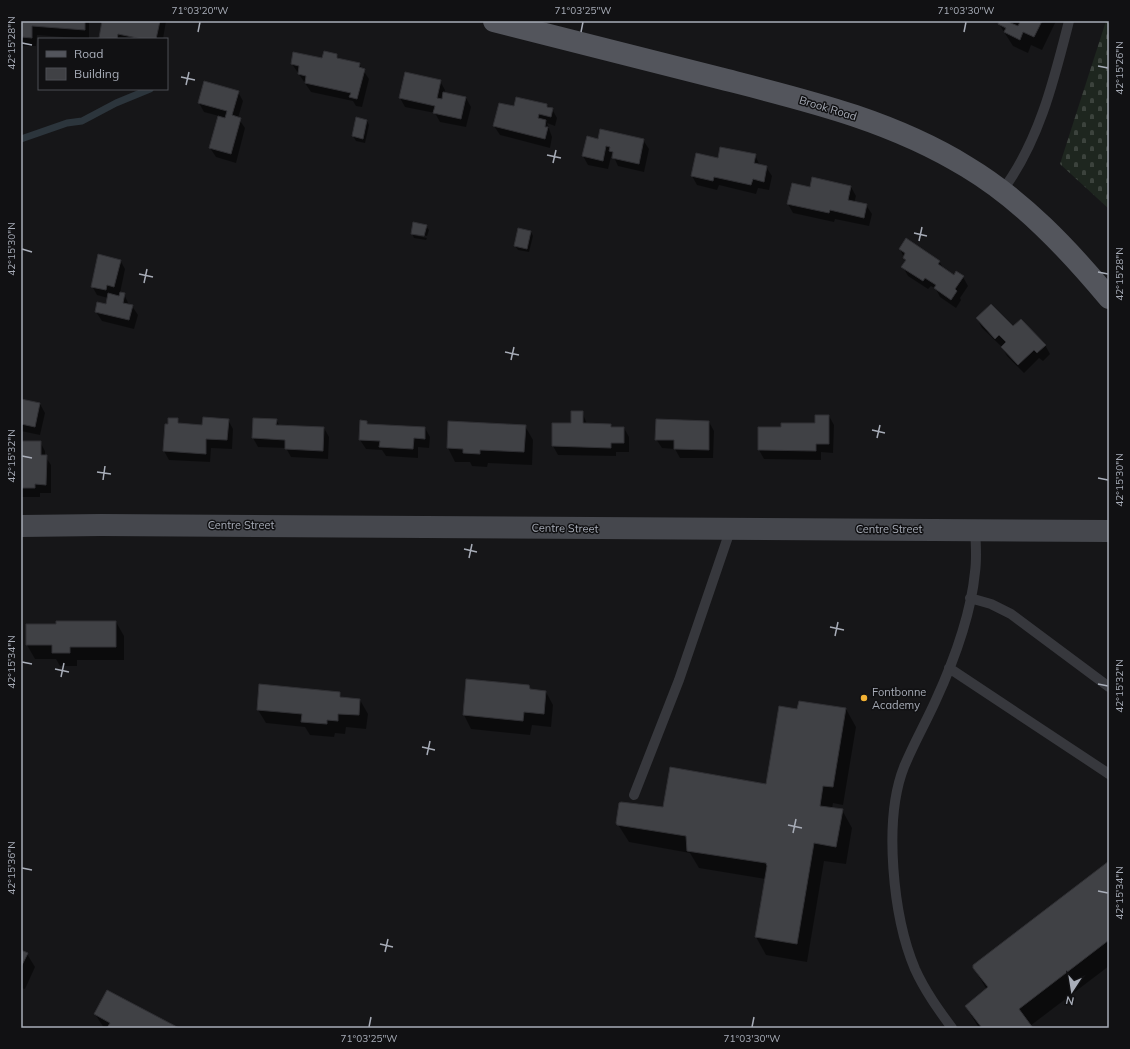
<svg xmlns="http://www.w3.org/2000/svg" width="1130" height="1049" font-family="Mulish,sans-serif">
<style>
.cemetery{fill:url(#cemetery-stones)}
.shadow{fill:#0007}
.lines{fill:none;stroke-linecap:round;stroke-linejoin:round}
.stream{stroke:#2c353c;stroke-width:7}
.building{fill:#404145;stroke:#303034}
.lane{stroke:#37383d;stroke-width:10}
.secondary{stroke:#45474d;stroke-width:22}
.primary{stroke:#53555c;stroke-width:22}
.ticks{fill:none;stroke:#a8adb8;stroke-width:1.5}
.poi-dot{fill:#f2b134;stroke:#111113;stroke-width:1.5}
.labels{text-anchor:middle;stroke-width:3;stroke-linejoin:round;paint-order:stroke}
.street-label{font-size:11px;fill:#a8adb8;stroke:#111113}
.poi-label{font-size:11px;fill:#a8adb8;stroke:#111113;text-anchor:start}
.neatline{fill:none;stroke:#a8adb8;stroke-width:1.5}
.ticks-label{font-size:10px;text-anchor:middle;fill:#a8adb8}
</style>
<defs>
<pattern id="cemetery-stones" width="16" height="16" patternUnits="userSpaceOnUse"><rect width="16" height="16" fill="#1e261f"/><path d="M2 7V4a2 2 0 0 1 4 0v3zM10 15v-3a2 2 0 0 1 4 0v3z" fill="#3c433d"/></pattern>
</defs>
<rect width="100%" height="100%" fill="#161618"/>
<path class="cemetery" d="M1106,21H1109V209L1060,164Z"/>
<path class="shadow" d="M21,21H89V39L37,35L36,46H21Z
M103,21H166L163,39H101Z
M999,21H1056L1042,50L1031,45L1028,53L1013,46L999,24Z
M294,53L323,59L337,55L339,59L359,64L369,79L362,107L356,106L353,101L311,92L292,64Z
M440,81L445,90L444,94L466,98L471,107L466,127L440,122L435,113L405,107L400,98Z
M238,92L243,101L238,118L245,128L236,163L216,157L210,148L219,116L204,112L199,103Z
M547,105L552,109L557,118L555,126L547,123L552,137L550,148L500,135L494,126L515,108Z
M357,119L367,121L369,125L365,143L356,141L353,136Z
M599,140H643L649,149L644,172L618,166L612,153L608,169L588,165L583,156Z
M755,155L760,166L766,167L772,176L769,190L758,188L756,194L719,185L717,190L697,185L692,176L719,159Z
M792,184L811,188L851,187L856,196L854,203L866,205L872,214L869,226L835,219L834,222L793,213L788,204Z
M426,226L429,230L427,236L413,233V235L427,238L426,240L414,238L412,233Z
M531,232L533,236L529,252L518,250L515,246Z
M900,249L939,261L943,268L955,276L963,277L968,286L960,298L961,300L956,308L940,297L936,289L931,286L928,289L908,276L903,267L906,262Z
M120,260L125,269L120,293L124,294L129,305L132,306L138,315L134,329L102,321L96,312L106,305L108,298L97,295L92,286Z
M977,319L1013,328L1045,345L1050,354L1043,361L1039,358L1024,373L1007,356L1002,347L982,328Z
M21,400L40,404L45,413L40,435L21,431Z
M582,412L587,424L611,425L613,428H624L629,437V452H616V456L558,455L553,446Z
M829,416L834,425L833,453L821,452V460L764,459L759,450L782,428L816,424Z
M177,419L180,424L203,426L228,420L233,429L232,449L211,448L210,462L169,460L164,451L165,425Z
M276,420L280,426L324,428L329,437L328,459L291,457L286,448L258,447L253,438Z
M366,422L368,425L425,428L430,437L429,448L418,447V458L386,456L382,450L366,449L360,440Z
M449,422L525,426L533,440L532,465L488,463L487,467L472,466L470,462H455L448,448Z
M709,422L714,431L713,458H680L675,449L662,448L656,439Z
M21,442H40L45,451V456L51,465V493H40V497H21Z
M116,622L124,636V660H77V666H60L56,659H35L27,645V625Z
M530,690L546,692L553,705L551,727L532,725L530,735L471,729L464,715Z
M339,693L343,699L360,700L368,714L366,729L346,727L345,734L335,733L334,737L310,735L305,727L266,723L258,710Z
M799,702L846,709L856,727L843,805L833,803L832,809L842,810L852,828L846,864L824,861L807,962L766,955L756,937L765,879L699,868L690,853L629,842L617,823L664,808L767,785L798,710Z
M1109,863V966L1030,1026L1032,1028H979L966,1007L987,990L974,968Z
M21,951L27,954L35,967L25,989L21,988Z
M95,1014L177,1028H104Z"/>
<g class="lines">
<path class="stream" d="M21,139L67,123L82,121L116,103L150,89"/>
</g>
<path class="building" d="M21,21H85V30L32,26V38L21,37Z
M102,21H160L156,39H142L118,34L117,39L99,38Z
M999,21H1006L1018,26L1020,22L1019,21H1042L1034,37L1023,32L1020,40L1004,32L1006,28L998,24Z
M324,51L337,54V58L360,63L359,67L365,69L357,99L349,97L351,93L305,83L306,76L298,74L299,66L291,64L293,52L322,58Z
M405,72L441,80L437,98L442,99L443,92L466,97L461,119L433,113L435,106L399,98Z
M204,81L239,91L232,115L241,118L231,154L209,148L218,116L225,118L227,111L198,103Z
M516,97L547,104V107L553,108L551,117L539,114L538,118L546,120L545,127H548L545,139L493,126L499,103L514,106Z
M356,117L367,120L363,139L352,136Z
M600,129L644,139L639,164L612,158L613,152L609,151L610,147L606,146L603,161L582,156L587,136L598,139Z
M720,147L756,154L754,163L767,166L764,182L753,179L751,185L714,177L713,181L691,176L696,153L718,158Z
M812,177L851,186L848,200L867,204L864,218L830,210L829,213L787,204L792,183L810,187Z
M413,222L427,225L424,236L411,234Z
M518,228L531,231L527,249L514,246Z
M906,238L940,261L938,264L954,275L956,271L964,276L955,289L957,291L951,300L934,288L936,285L925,278L923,281L901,267L906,260L903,258L905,253L899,249Z
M98,254L121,260L114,287L107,285L106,290L91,287Z
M120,292L125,293L123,303L133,305L129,320L95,312L97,302L106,304L108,293L119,296Z
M991,304L1013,326L1021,319L1046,345L1037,353L1034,350L1018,365L1001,347L1006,342L999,335L995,339L976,318Z
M21,399L40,403L35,427L21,424Z
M571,411H583V423L611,424V427H624V443H611V448L552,446V423H571Z
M815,415H829V444H816V451L758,450V427H781V423H815Z
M203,417L229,419L227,440L206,439V454L163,451L165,424H168V418H178V423L202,425Z
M253,418L277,419L276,425L324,427L323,451L285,449V440L252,438Z
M656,419L709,421V450L674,449V440H655Z
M360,420L367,421V424L425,427V439L414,438L413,449L379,447L380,441L359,440Z
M448,421L526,425L524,452L480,450V454L463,453V449L447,448Z
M21,441H41V455H47L46,485L35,484V488H21Z
M56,621H116V647H70V653H52V645H26V624H56Z
M466,679L529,685L530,689L546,691L544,714L524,712L523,721L463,715Z
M259,684L340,692V697L360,699L359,715L338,714V721L327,720V724L301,722L302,714L257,710Z
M799,701L846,708L833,787L823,786L820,806L843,809L836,847L814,843L797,944L755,937L767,866L766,863L687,851L686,836L617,825L616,823L619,803L621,802L663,807L670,767L766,784L779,706L797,709Z
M1109,861V940L1019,1009L1033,1028H982L965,1006L988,987L973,968V965Z
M21,950L28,953L21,967Z
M107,990L179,1028H107L110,1023L94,1014Z"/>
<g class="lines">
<path class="lane" d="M1002,191C1039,142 1054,80 1069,21
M970,598L991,604L1011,614L1109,687
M949,668L1109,774
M634,795L679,680L731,528
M952,1028C938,1009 925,991 915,969C893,917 883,820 904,767C913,745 925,724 935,702C953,663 971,614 975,572C977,558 976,544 975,529"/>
<path class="secondary" d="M21,526L101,525L1109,531"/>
<path class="primary" d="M494,21C569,40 644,59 719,78C805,100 891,120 967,167C1022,200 1068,249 1109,298"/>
</g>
<path class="ticks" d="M198,32L200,22M581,32L583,22M964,32L966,22M22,43L32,45M1098,66L1108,68M181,77L195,80M186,85L189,72M547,155L561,158M553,163L556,150M914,233L927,236M919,241L922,227M22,249L32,252M1098,272L1108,274M139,274L153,277M144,283L147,269M505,352L519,355M511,360L514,347M872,430L885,433M877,438L880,425M22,456L32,458M97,472L111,474M1098,478L1108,480M103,480L105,466M464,549L477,552M469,558L472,544M830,627L844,630M835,636L838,622M22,662L32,664M55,669L69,672M61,677L64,663M1098,684L1108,686M422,747L435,750M427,755L430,741M788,825L802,828M793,833L796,819M22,868L32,870M1098,891L1108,893M380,944L393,947M385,952L388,939M369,1027L371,1017M752,1027L754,1017"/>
<circle class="poi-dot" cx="864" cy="698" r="4"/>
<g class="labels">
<g class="street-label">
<text transform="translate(828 108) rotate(17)" y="4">Brook Road</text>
<text x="241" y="529">Centre Street</text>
<text transform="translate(565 528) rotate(1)" y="4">Centre Street</text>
<text x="889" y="533">Centre Street</text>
</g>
<g class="poi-label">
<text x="872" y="696">Fontbonne<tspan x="872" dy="13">Academy</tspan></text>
</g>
</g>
<rect width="1130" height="1049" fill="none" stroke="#111113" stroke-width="44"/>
<rect x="38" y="38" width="130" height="52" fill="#111113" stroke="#4d4f55"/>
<rect x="46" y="51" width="20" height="6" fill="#53555c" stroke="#4d4f55"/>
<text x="74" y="58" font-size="12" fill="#a8adb8">Road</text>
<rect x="46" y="68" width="20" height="12" fill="#404145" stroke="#4d4f55"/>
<text x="74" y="78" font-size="12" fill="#a8adb8">Building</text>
<g transform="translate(1072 991) rotate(192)" stroke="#111113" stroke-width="3" paint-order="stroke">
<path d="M0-3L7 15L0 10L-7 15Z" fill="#a8adb8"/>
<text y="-6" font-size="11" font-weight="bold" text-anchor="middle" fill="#a8adb8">N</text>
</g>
<rect x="22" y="22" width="1086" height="1005" class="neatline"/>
<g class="ticks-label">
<text x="200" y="14">71°03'20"W</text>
<text x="583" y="14">71°03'25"W</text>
<text x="966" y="14">71°03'30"W</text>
<text transform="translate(11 43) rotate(-90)" y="4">42°15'28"N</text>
<text transform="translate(1119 68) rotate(-90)" y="4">42°15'26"N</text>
<text transform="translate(11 249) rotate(-90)" y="4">42°15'30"N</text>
<text transform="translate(1119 274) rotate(-90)" y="4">42°15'28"N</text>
<text transform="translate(11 456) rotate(-90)" y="4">42°15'32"N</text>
<text transform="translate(1119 480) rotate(-90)" y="4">42°15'30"N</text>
<text transform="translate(11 662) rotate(-90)" y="4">42°15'34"N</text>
<text transform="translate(1119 686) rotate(-90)" y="4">42°15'32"N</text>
<text transform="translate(11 868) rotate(-90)" y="4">42°15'36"N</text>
<text transform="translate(1119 893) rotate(-90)" y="4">42°15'34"N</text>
<text x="369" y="1042">71°03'25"W</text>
<text x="752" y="1042">71°03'30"W</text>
</g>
</svg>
